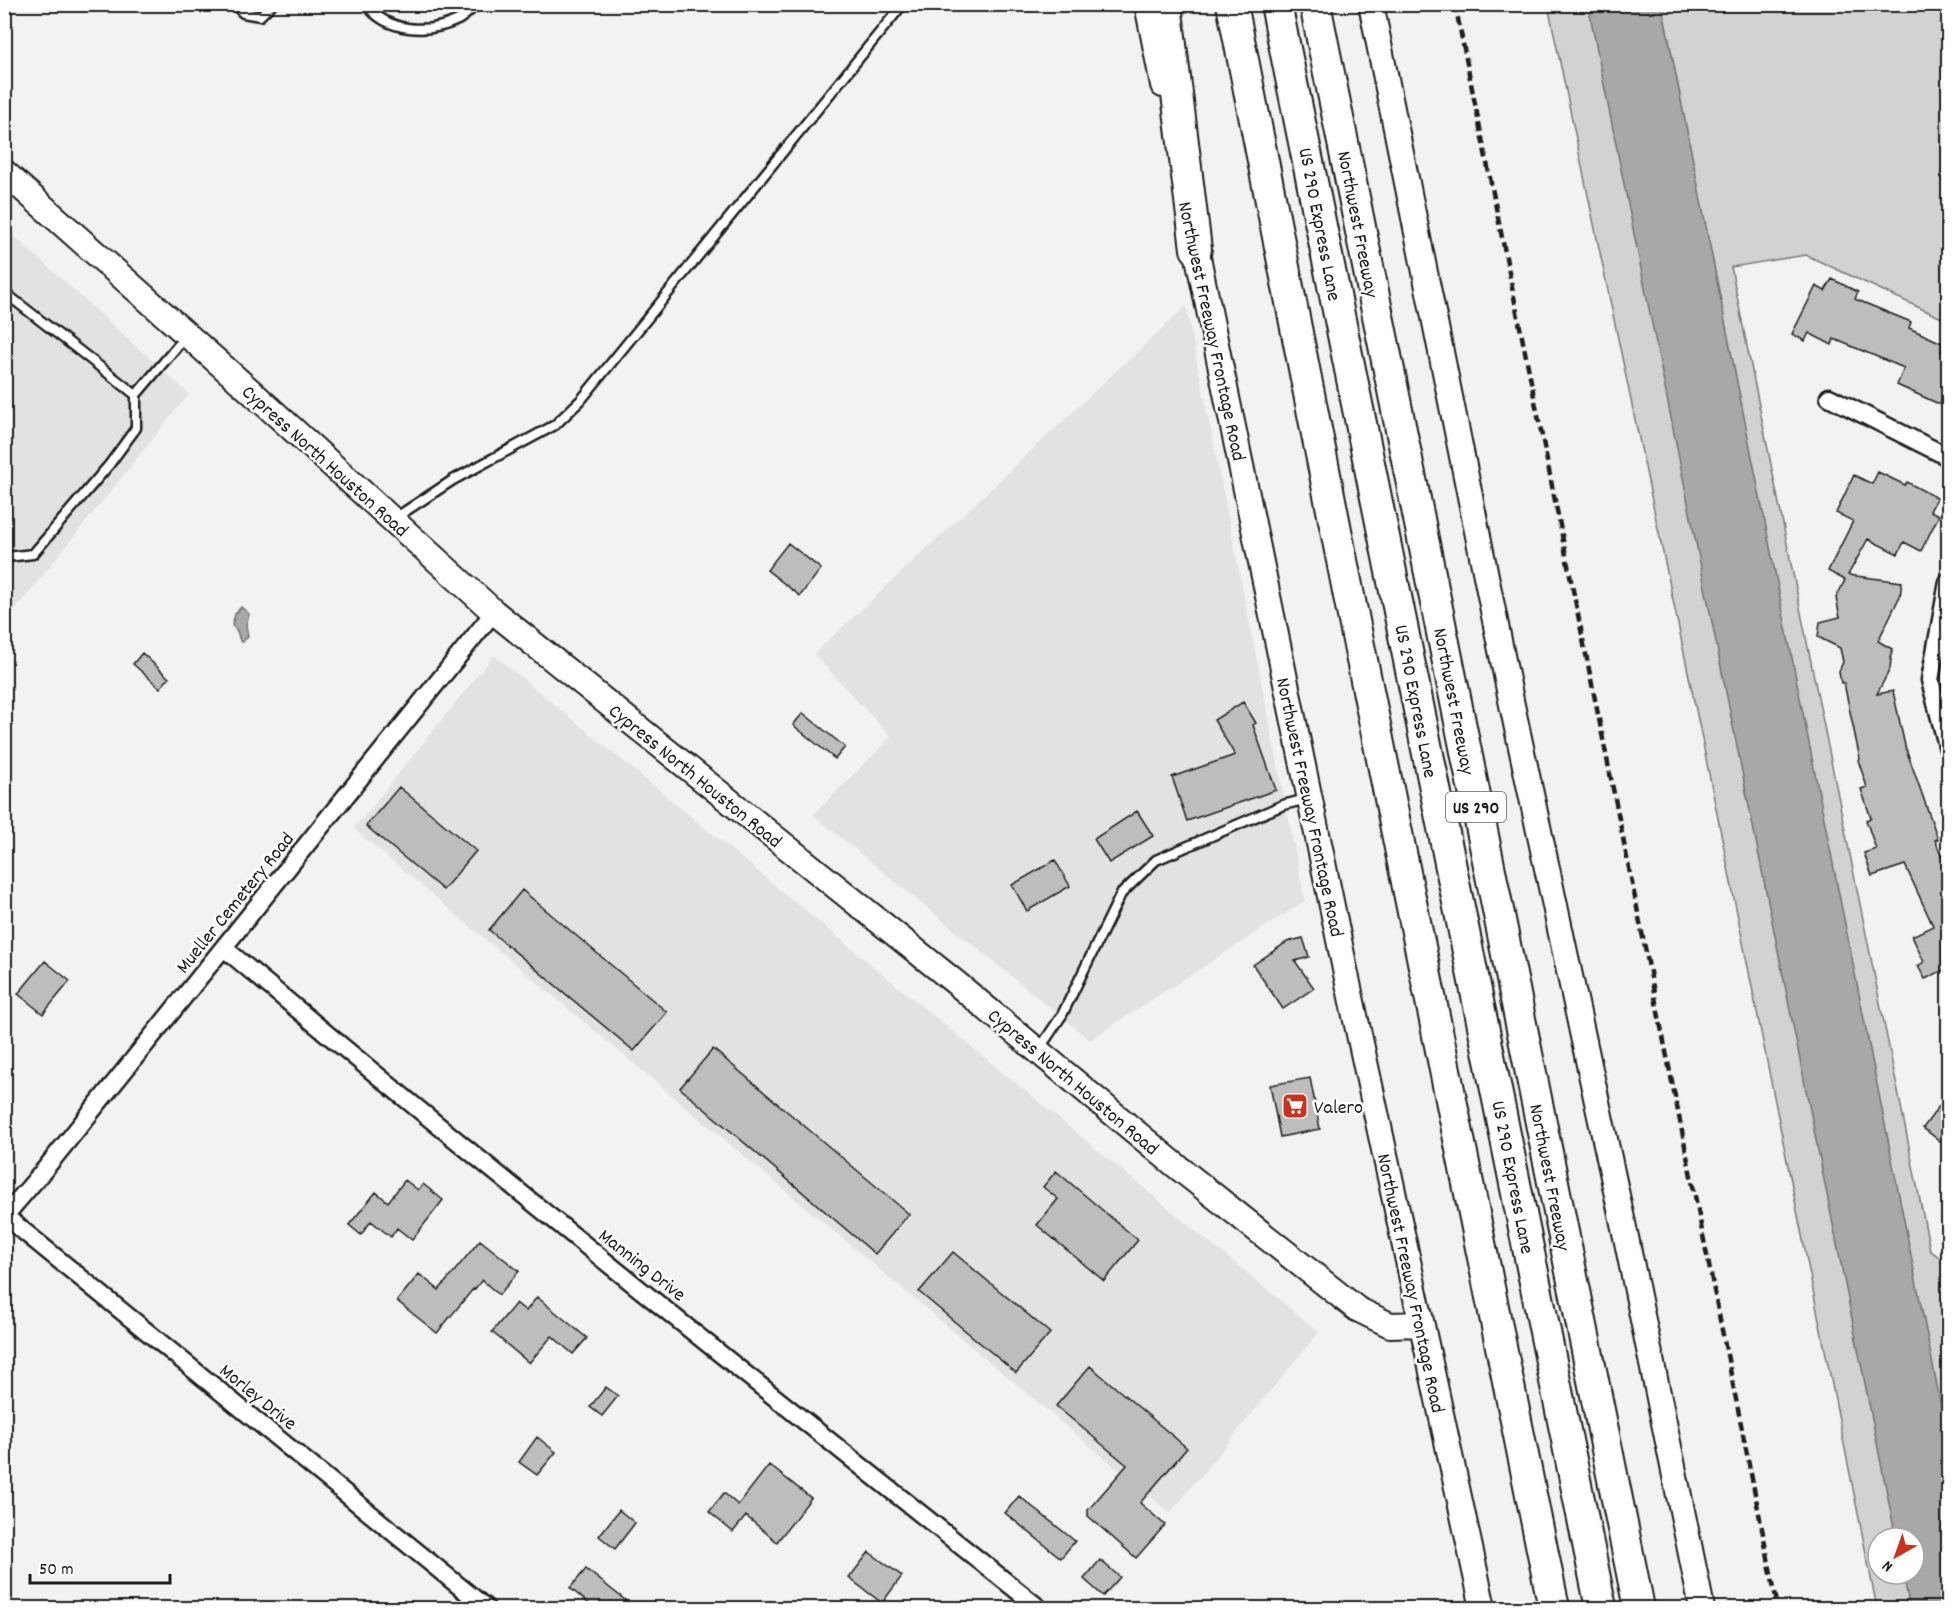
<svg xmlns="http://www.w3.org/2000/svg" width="1953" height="1613" font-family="Dekko,sans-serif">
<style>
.built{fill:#e2e2e2}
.green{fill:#d2d2d2;stroke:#777;stroke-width:1.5;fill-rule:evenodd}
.water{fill:#a8a8a8;stroke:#707070;stroke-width:1.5}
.building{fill:#bdbdbd;stroke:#1c1c1c;stroke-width:1.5}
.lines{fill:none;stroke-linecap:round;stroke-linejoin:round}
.lane-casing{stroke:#1c1c1c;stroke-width:13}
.street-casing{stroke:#1c1c1c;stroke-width:21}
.secondary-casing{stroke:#1c1c1c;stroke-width:28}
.highway-casing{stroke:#1c1c1c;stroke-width:34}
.lane{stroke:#fff;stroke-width:8}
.street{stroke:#fff;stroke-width:16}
.secondary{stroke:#fff;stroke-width:24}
.highway{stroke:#fff;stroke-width:30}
.rail{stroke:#1c1c1c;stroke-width:4.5;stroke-dasharray:9 4.5;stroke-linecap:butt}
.labels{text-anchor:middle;stroke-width:5;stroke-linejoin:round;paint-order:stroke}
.shield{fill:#fff;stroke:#606060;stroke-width:1.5}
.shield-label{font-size:18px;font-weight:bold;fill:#1c1c1c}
.street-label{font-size:20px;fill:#1c1c1c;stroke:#fff}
.poi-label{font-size:20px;fill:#1c1c1c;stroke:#fff;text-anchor:start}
</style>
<rect width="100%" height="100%" fill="#f2f2f2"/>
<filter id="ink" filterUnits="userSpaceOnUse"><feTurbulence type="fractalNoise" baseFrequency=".0167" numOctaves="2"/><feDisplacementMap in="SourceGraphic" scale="12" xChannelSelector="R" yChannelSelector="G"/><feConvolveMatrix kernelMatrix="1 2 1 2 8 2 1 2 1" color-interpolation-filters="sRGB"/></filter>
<g filter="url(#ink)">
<path class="built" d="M5,228L189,394L5,622Z
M1186,306L1305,901L1090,1040L813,815L891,737L814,654Z
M494,655L1319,1332L1170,1513L354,829Z"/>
<path class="green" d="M1548,5H1948V321L1806,255L1731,267L1930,1250L1948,1264V1608H1877L1700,729ZM1878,1538H1914V1574H1878Z"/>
<path class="water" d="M1588,5H1662L1948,1441V1608H1910L1903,1574H1914V1538H1896Z
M241,607L249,614L246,625L248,637L242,642L240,641L237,631L232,625L235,614Z"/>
<path class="building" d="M1832,279L1858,292L1855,299L1911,322L1909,328L1944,344L1941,351L1948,354V408L1897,385L1904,368L1834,339L1832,345L1809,333L1805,341L1792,334L1816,286L1825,291Z
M1878,472L1905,485L1907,482L1937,498L1930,511L1939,515L1921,551L1904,542L1898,554L1868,539L1848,575L1902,582L1900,596L1878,641L1892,649L1890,669L1877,694L1893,691L1905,746L1938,839L1935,840L1948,871V968L1925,979L1918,966L1924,962L1912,936L1933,926L1905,865L1872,876L1864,853L1876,849L1866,820L1871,818L1861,789L1867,787L1858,760L1860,759L1844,683H1841L1839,671L1843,662L1840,648L1818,637L1820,622L1840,617L1836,598L1845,580L1828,571L1853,521L1836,513L1854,475L1872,484Z
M788,543L821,569L800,596L767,570Z
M142,653L169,678L160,688L133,664Z
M1243,702L1256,723L1253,725L1276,790L1187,821L1172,777L1235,755L1214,720Z
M803,713L845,747L835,759L793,725Z
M399,787L476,851L443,890L366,826Z
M1137,811L1153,836L1109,863L1094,839Z
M1055,860L1070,886L1027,911L1012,885Z
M522,890L667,1012L634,1051L489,930Z
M1303,938L1309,957L1295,961L1314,988L1283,1009L1253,965L1287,942Z
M45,961L70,981L43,1014L18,994Z
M713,1049L909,1214L875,1254L680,1088Z
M1310,1078L1320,1129L1280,1137L1270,1085Z
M1948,1094V1147L1923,1128Z
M1056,1171L1138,1240L1104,1281L1037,1225L1058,1199L1043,1187Z
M405,1180L418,1190L423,1184L443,1200L412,1240L397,1228L391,1237L371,1221L361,1235L349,1225L376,1192L388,1202Z
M480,1240L519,1271L499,1295L482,1280L474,1290L473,1289L437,1333L397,1301L419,1274L439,1290Z
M953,1252L1050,1333L1016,1373L919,1292Z
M537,1297L587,1338L573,1354L552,1336L529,1363L492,1332L516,1303L526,1311Z
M1090,1366L1187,1448L1140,1503L1165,1525L1136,1558L1088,1516V1510L1127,1465L1056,1406Z
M606,1387L618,1396L602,1416L590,1407Z
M537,1437L556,1452L537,1475L519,1462Z
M769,1465L811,1498L777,1542L746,1516L733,1532L709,1512L724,1493L738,1505Z
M1019,1496L1075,1541L1061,1558L1005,1513Z
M619,1510L635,1523L615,1549L599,1536Z
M869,1552L902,1576L882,1603L849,1578Z
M1100,1560L1120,1577L1103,1596L1084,1579Z
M586,1569L635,1608H594L570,1588Z"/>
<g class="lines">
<g class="lane-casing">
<path id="lane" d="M234,4L243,13L260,16L272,4
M366,4C387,33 429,34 458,20C465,16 471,10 477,4
M4,292L136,395
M395,518L453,480L555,425L581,400L903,4
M4,554L7,557L33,554L109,465L136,428V395L185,337
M1040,1048L1062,1015L1121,894L1156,860L1283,805L1307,799"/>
</g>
<g class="street-casing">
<path id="street" d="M1829,397L1948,457
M1948,582L1930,680L1948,749
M224,948C492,1173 765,1390 1039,1608
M5,1216L486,1608
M4,1217L45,1169L494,612"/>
</g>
<g class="secondary-casing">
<path id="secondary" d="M1147,4L1163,85
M1371,4L1512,705L1627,1242L1702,1608
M4,172L256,396L494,612L956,983L1174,1164L1357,1309L1390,1325L1421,1324
M1193,233L1346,974L1483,1608"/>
</g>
<g class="highway-casing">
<path id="highway" d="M1166,4L1196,249
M1232,4L1350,601L1554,1608
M1276,4L1601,1608
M1315,4L1639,1608"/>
</g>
<use href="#lane" class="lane"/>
<use href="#street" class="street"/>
<use href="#secondary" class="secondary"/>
<use href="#highway" class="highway"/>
<path class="rail" d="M1455,4L1778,1608"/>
</g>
</g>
<defs>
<g id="supermarket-square" transform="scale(1.35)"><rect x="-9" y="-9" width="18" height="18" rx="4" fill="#c8321e" stroke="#fff"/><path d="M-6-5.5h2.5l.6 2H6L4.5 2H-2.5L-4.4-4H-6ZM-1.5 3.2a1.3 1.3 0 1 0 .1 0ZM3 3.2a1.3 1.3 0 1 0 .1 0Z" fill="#fff"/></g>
</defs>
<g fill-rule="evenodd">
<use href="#supermarket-square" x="1295" y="1106"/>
</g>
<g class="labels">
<rect class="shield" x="1446" y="792" width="60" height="30" rx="4.5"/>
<g class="shield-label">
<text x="1476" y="813">US 290</text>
</g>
<g class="street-label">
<text transform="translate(1321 224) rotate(79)" y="7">US 290 Express Lane</text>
<text transform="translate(1359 224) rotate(79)" y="7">Northwest Freeway</text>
<text transform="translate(1213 331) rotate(78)" y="7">Northwest Freeway Frontage Road</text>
<text transform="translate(326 460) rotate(42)" y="7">Cypress North Houston Road</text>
<text transform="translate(1417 701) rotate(79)" y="7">US 290 Express Lane</text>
<text transform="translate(1455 701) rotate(79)" y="7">Northwest Freeway</text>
<text transform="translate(696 775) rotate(39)" y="7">Cypress North Houston Road</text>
<text transform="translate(1311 807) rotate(78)" y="7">Northwest Freeway Frontage Road</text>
<text transform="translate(234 902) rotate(-51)" y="7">Mueller Cemetery Road</text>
<text transform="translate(1074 1081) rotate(40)" y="7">Cypress North Houston Road</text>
<text transform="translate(1514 1177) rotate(79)" y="7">US 290 Express Lane</text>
<text transform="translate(1551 1177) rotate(79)" y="7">Northwest Freeway</text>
<text transform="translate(643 1264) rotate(38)" y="7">Manning Drive</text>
<text transform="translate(1412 1283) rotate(78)" y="7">Northwest Freeway Frontage Road</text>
<text transform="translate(259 1396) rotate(39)" y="7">Morley Drive</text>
</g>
<g class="poi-label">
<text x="1314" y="1113">Valero</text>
</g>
</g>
<rect width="1953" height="1613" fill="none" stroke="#fff" stroke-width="24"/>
<rect x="12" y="12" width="1929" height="1589" fill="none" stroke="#1c1c1c" stroke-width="2" filter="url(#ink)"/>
<g transform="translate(1896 1556) rotate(220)"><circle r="28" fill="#ffffff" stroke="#a4a4a4" stroke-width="1.5"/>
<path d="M0-4.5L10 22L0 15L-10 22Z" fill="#c8321e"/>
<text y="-9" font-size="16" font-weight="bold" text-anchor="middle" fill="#1c1c1c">N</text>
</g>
<path d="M30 1574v9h140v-9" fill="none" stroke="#1c1c1c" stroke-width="3"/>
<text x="39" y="1574" font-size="18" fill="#1c1c1c" stroke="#ffffff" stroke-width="4.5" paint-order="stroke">50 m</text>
</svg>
